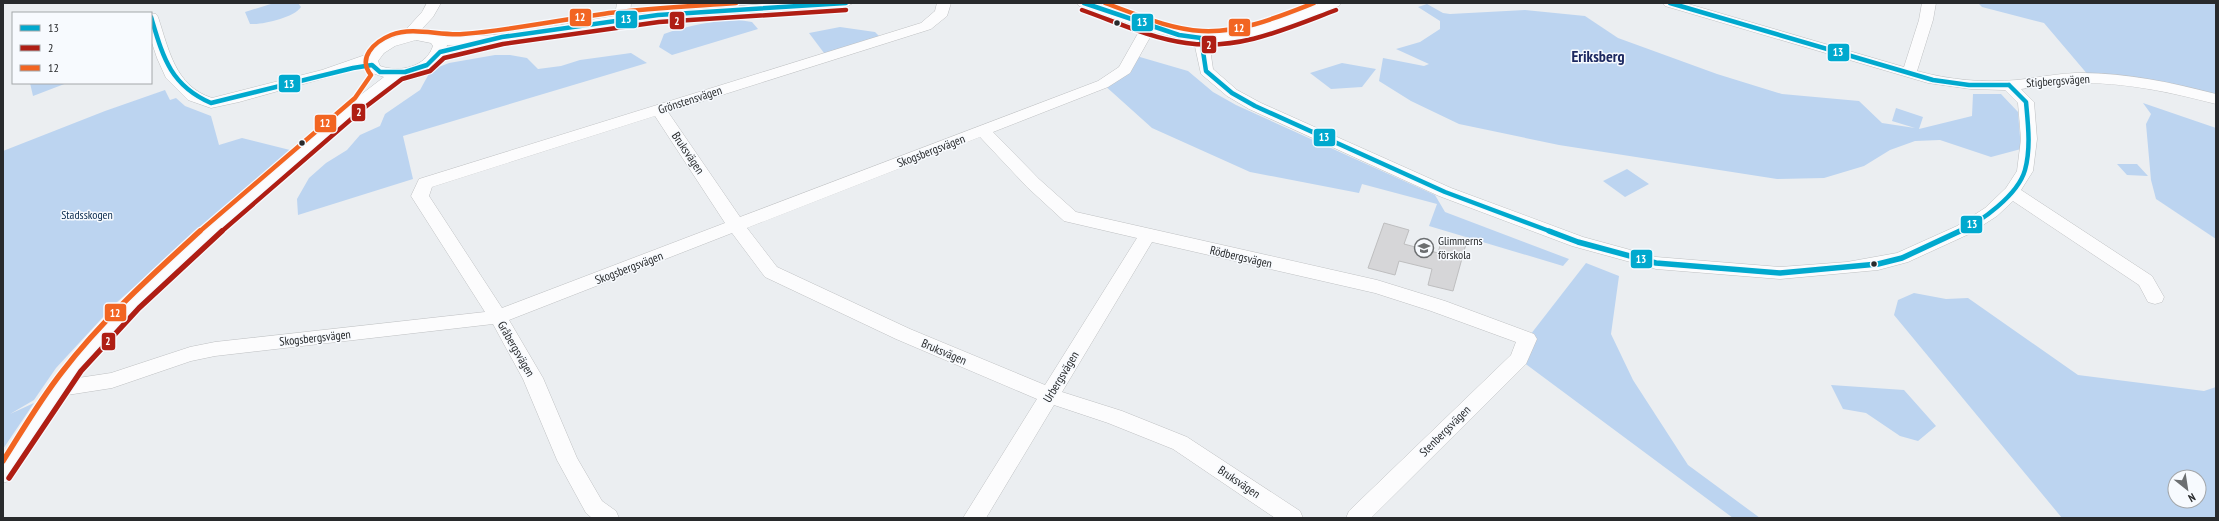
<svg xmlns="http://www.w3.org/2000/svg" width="2219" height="521" font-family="'PT Sans Narrow',sans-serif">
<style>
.green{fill:#bcd4f0;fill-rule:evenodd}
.building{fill:#d6d6d8;stroke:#bebebf}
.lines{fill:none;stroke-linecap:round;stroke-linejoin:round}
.minor-casing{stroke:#bfc1c3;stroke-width:1}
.minor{fill:#fcfcfd;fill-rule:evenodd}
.bus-1-far1-casing{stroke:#f7fafe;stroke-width:7}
.bus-1-casing{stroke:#f7fafe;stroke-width:8}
.bus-2-far1-casing{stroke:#f7fafe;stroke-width:7}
.bus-2-casing{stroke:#f7fafe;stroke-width:8}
.bus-3-far1-casing{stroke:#f7fafe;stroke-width:7}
.bus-3-casing{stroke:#f7fafe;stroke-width:8}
.bus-1-far1{stroke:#00a9ce;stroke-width:4.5}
.bus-1{stroke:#00a9ce;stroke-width:5.5}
.bus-2-far1{stroke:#af1e14;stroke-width:4.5}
.bus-2{stroke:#af1e14;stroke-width:5.5}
.bus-3-far1{stroke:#f26522;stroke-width:4.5}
.bus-3{stroke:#f26522;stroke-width:5.5}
.bus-dot{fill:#282a2c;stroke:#f7fafe;stroke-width:1.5}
.labels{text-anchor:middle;stroke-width:3;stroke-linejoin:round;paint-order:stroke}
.street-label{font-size:12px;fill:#282a2c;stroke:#f7fafe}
.park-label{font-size:12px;fill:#0a2b4e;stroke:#f7fafe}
.poi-label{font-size:12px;fill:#282a2c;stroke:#f7fafe;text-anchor:start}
.district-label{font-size:16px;font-weight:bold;fill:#1d2961;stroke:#f7fafe}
.line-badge{stroke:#f7fafe;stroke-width:1.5}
.badge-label{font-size:11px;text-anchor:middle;font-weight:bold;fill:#fff}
</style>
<rect width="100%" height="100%" fill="#ebeef1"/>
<path class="green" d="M274,3H298L301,7C294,18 261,25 250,24L245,12Z
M1978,3H2216V99L2089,76L2044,23L1982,7Z
M1427,4L1443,13L1450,14L1525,10L1585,16L1618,38L1717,74L1782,94L1859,101L1882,123L1915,128L1892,121L1896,108L1923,117L1919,129L1972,116L1973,94H2001L2018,112L2021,149L1991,157L1940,140L1915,141L1890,150L1864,166L1824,178L1777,179L1559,145L1459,124L1411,101L1379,81L1383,58L1424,66L1429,64L1396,49L1420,42L1440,29V21L1418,7Z
M739,20L752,22L758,29L672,55L659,47L664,34C689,25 712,21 739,20Z
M840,27L875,32L883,40L827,57L809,33Z
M631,53L647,63L403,136L413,179L298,215L297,199L309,178L326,163L347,150L360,135L380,126L385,114L420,90L431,70L449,63L495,55H510L527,58L538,69L561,66L580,60Z
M1133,55L1188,71L1213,92L1236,105L1435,195L1445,212L1569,259L1563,266L1429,226L1437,204L1362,184L1359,193L1250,172L1152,128L1103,84Z
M1342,63L1376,69L1362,87L1331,89L1310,73Z
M30,83H67L33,96Z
M165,90L170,100L176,98L185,106L211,116L219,145L242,138L290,150L116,303L56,368L34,400L10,414L34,403L3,449V151L105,111Z
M2143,103L2216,128V239L2156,199L2151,180L2146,124L2151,114Z
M2117,164H2137L2148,176L2127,175Z
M1627,169L1649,184L1625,197L1603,181Z
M1586,263L1619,276L1611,334L1633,380L1688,465L1760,518H1733L1519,359L1527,339Z
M1914,293L1946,299L1968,298L2078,375L2204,391L2216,387V518H2062L1894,315L1898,300ZM2175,477H2199V501H2175Z
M1831,385L1904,390L1936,426L1918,441L1900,436L1866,413L1843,409Z"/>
<path class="building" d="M1384,223L1409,230L1404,244L1438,253L1442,238L1466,244L1453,291L1428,285L1432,269L1399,261L1395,275L1368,268Z"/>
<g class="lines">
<g class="minor-casing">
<path id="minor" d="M427,3H441L433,17L419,32C483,45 552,25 615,16L617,3H631L630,15L775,3H853L846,7C773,12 700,13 628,23C568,32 508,45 447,45L445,55L437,65L419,74L403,78L366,106L203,248L141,308L78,378L111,373L190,347L215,342L485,312L411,196L419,179L921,23L935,11L937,3H951L947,16L931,29L668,112L740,217L1098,81L1119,67L1141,28L1079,6L1077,3H1098L1163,26L1201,34H1218L1249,29L1321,3H1341L1339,6C1297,22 1254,42 1209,42L1213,69L1237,90L1261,103L1451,188L1583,237L1656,257L1780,267L1847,262L1897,253L1957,226L1985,208L2006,188L2017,171L2021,139L2018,103L2005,90L1971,89L1928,83L1665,6L1663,3H1685L1904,67L1919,20L1922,3H1936L1933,20L1917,71C1950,80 1983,83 2017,80C2036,78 2055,74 2075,73C2122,72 2170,82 2216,94V104C2170,92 2124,82 2076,83C2058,83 2040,87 2021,89L2034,102L2037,139L2033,171L2021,190L2152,276L2164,297L2162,302L2155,304L2148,302L2139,285L2013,201L1997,216L1969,234L1908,262L1878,270L1780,279L1656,269L1572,246L1439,196L1249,109L1227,96L1201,74L1194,42L1153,32L1130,73L1108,87L993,132L1039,179L1076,212L1377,280L1445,301L1534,334L1537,339L1526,364L1371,518H1346L1349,511L1511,355L1516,342L1431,311L1375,293L1152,242L1062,392L1122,411L1187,437L1300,511L1303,518H1275L1173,449L1108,423L1054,405L986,518H963L1037,399L896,339L765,277L732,233L509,320L543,378L577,458L602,501L616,511L619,518H592L586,513L557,460L523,379L493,324L215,356L191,361L112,388L67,395L11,480L3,483V457L52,384L68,362L127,298L191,240L354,100L384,77L369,72L365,65L332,76L239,102L211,108L188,100L166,78L157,58L151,40L150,13L156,14L158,17C169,50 175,86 212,98L322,70L368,54L379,43L401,35L422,12ZM416,40L431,43L433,46C426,67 400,73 380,66L378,61L384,53L395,46ZM655,116L725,223L502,308L429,196L432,187ZM980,137L1027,187L1064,221L1137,238L1045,385L910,329L777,267L747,228Z"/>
</g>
<use href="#minor" class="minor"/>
<g class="bus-1-far1-casing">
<path id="bus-1-far1" d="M1084,3L1179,35L1201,38
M1670,3L1933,80L1969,85H2009
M151,17C163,57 170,85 211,103L353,68L372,65L380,72H405L427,65L440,52L502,37L658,15L846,3
M1201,38L1206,71L1232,93L1255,106L1445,192L1552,232
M1958,232C1981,222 2018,195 2025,170C2031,148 2028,124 2026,102L2009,85"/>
</g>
<g class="bus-1-casing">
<path id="bus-1" d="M1549,231L1578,242L1656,263L1780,273L1878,264L1902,258L1960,231"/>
</g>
<g class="bus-2-far1-casing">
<path id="bus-2-far1" d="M1082,10C1116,22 1150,38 1186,43C1239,51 1288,28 1336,10
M221,232L364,108L402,79L430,71L444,58L503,44L659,22L846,10"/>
</g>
<g class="bus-2-casing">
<path id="bus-2" d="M9,478L81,371L139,308L222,231"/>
</g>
<g class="bus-3-far1-casing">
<path id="bus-3-far1" d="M1105,3C1136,14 1168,29 1202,31C1241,33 1278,17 1314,3
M199,232L355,98L371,75C357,58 374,42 391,35C414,26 439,36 463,34C512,30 560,20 609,13C651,8 694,6 736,3"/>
</g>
<g class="bus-3-casing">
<path id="bus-3" d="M3,461C22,431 40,400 62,372C102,320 152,275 200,231"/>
</g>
<use href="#bus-1-far1" class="bus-1-far1"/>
<use href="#bus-1" class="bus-1"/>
<use href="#bus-2-far1" class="bus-2-far1"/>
<use href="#bus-2" class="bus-2"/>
<use href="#bus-3-far1" class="bus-3-far1"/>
<use href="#bus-3" class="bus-3"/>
</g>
<defs>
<g id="school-ring" transform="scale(1)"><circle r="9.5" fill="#f7fafe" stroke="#6c6f71" stroke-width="1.5"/><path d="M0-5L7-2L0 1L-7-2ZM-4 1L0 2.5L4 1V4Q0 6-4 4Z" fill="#6c6f71"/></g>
</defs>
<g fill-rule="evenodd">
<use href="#school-ring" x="1424" y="248"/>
</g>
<g class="bus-dot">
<circle cx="1117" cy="23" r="3.5"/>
<circle cx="302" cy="143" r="3.5"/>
<circle cx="1874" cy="264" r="3.5"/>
</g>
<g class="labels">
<g class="street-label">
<text transform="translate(2058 81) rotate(-4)" y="4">Stigbergsvägen</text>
<text transform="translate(690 100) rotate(-18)" y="4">Grönstensvägen</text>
<text transform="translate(931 151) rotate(-21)" y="4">Skogsbergsvägen</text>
<text transform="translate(688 153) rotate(56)" y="4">Bruksvägen</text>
<text transform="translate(1241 257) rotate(13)" y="4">Rödbergsvägen</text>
<text transform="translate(629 268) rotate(-21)" y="4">Skogsbergsvägen</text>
<text transform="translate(315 338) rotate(-6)" y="4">Skogsbergsvägen</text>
<text transform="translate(516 349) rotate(60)" y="4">Gråbergsvägen</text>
<text transform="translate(944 352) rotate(23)" y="4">Bruksvägen</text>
<text transform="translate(1061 377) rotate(-59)" y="4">Urbergsvägen</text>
<text transform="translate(1445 431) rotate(-45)" y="4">Stenbergsvägen</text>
<text transform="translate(1239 482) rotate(34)" y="4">Bruksvägen</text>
</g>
<g class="park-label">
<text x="87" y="219">Stadsskogen</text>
</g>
<g class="poi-label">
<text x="1438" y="245">Glimmerns<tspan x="1438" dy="14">förskola</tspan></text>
</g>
<g class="district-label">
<text x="1598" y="62">Eriksberg</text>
</g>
</g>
<g class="line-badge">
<rect x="569" y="8" width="23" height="19" rx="4" fill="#f26522"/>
<rect x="615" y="10" width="23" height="19" rx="4" fill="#00a9ce"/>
<rect x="669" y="11" width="16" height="19" rx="4" fill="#af1e14"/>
<rect x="1131" y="13" width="23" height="19" rx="4" fill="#00a9ce"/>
<rect x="1228" y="18" width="23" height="19" rx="4" fill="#f26522"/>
<rect x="1201" y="35" width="16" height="19" rx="4" fill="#af1e14"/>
<rect x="1827" y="43" width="23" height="19" rx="4" fill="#00a9ce"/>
<rect x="278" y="74" width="23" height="19" rx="4" fill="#00a9ce"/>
<rect x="351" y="103" width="15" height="19" rx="4" fill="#af1e14"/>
<rect x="314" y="114" width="23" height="19" rx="4" fill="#f26522"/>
<rect x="1313" y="128" width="23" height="19" rx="4" fill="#00a9ce"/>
<rect x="1960" y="215" width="23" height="19" rx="4" fill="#00a9ce"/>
<rect x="1630" y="249" width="23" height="20" rx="4" fill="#00a9ce"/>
<rect x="104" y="303" width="23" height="19" rx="4" fill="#f26522"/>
<rect x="101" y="332" width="15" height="19" rx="4" fill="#af1e14"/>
</g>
<g class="badge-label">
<text x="580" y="21">12</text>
<text x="626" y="23">13</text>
<text x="677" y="25">2</text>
<text x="1142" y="26">13</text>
<text x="1239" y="32">12</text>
<text x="1209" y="49">2</text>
<text x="1838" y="56">13</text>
<text x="289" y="88">13</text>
<text x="359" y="116">2</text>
<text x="325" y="127">12</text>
<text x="1324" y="141">13</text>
<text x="1972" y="228">13</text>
<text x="1641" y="263">13</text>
<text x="115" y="317">12</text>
<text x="108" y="345">2</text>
</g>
<rect width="2219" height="521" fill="none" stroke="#282a2c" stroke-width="8"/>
<rect x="12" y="12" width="140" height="72" fill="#f7fafe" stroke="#a4a7aa"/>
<rect x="20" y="25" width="20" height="6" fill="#00a9ce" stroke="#a4a7aa"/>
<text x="48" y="32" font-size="12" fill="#282a2c">13</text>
<rect x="20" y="45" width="20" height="6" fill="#af1e14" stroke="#a4a7aa"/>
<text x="48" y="52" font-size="12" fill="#282a2c">2</text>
<rect x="20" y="65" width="20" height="6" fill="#f26522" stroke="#a4a7aa"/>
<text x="48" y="72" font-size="12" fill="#282a2c">12</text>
<g transform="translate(2187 489) rotate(150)"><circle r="19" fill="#f7fafe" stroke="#a4a7aa"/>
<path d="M0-3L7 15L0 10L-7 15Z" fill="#6c6f71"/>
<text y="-6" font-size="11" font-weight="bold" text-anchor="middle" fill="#282a2c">N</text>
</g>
</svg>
